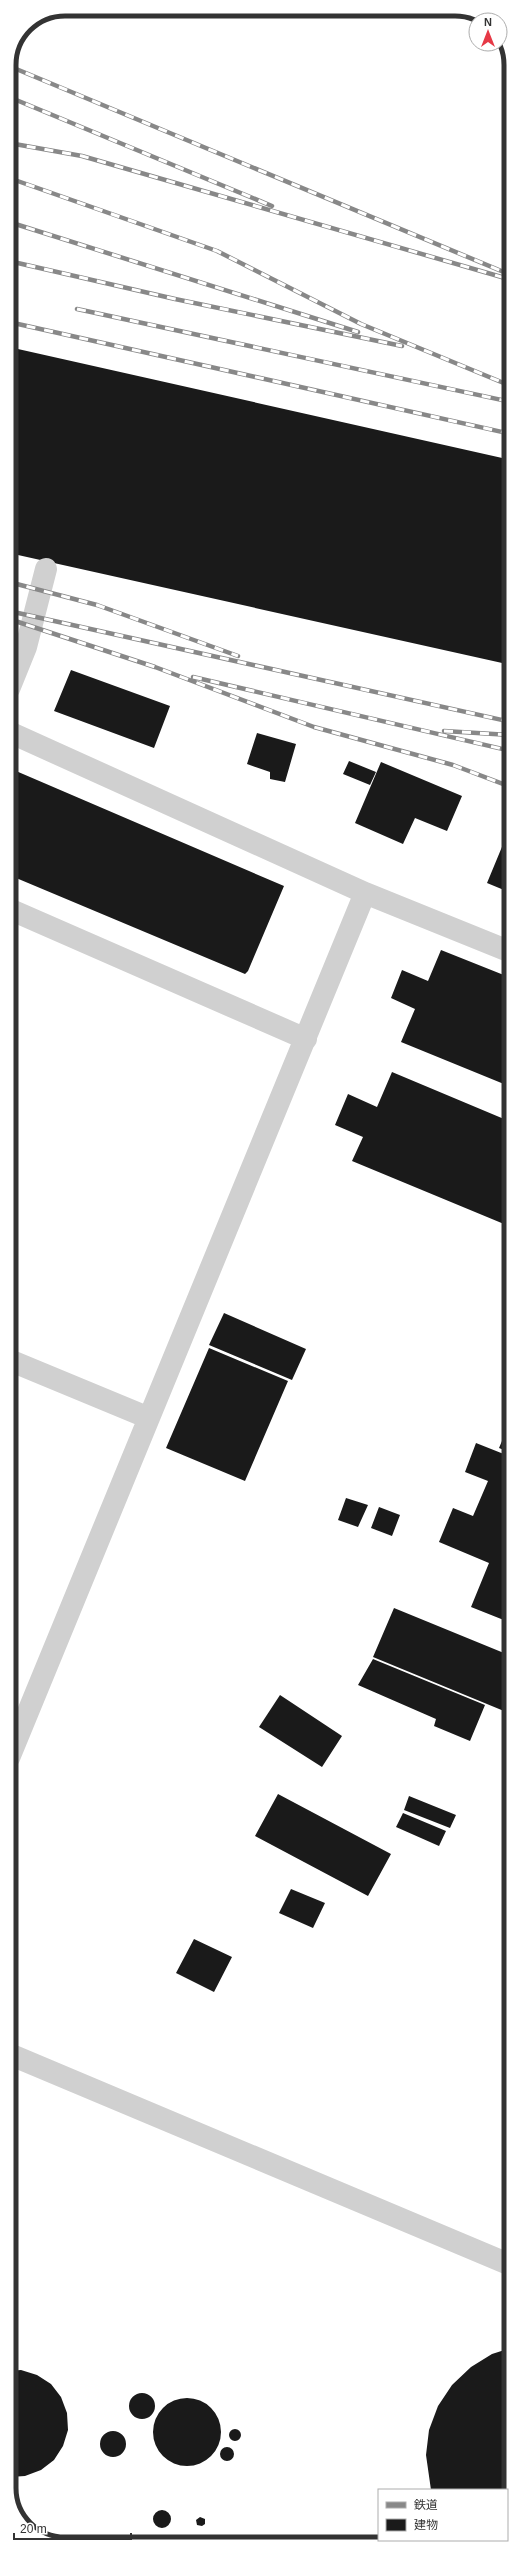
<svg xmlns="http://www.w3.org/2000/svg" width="520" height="2553" font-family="Arial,'Noto Sans JP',sans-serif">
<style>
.building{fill:#1a1a1a}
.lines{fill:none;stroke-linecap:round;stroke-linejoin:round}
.lane{stroke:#d0d0d0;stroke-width:22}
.rail-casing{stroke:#888;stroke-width:4.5}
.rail{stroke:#fff;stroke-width:3;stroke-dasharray:9;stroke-linecap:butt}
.rim{fill:none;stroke:#333;stroke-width:5}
</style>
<rect width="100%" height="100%" fill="#fff"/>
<path class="building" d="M9,347L511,460V665L9,553Z
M71,670L170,706L154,748L54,711Z
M257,733L296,744L285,782L270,779V772L247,764Z
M349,761L376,772L370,785L343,774Z
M381,762L462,796L447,831L415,818L403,844L355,823Z
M9,768L284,886L248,971L245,974L9,875Z
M511,825V893L487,883Z
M441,950L511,978V1087L401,1042L415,1009L391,998L402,970L428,981Z
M392,1072L511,1122V1227L352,1161L363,1137L335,1125L348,1094L377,1107Z
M224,1313L306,1349L292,1380L209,1345Z
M209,1348L288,1381L245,1481L166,1448Z
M511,1420V1453L499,1448Z
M476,1443L511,1457V1623L471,1607L489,1563L439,1542L453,1508L473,1516L488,1481L465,1472Z
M346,1498L368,1505L358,1527L338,1520Z
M379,1507L400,1515L392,1536L371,1528Z
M394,1608L511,1656V1714L373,1657Z
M373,1659L485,1705L470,1741L434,1726L436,1719L358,1685Z
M280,1695L342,1736L322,1767L259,1727Z
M278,1794L391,1854L368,1896L255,1836Z
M409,1796L456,1815L450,1828L404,1810Z
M403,1813L446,1831L439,1846L396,1827Z
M291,1889L325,1903L313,1928L279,1913Z
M194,1939L232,1957L214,1992L176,1973Z
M511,2348V2488L507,2499V2490H431L426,2455L429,2430L438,2406L452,2385L471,2367L492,2354Z
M21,2370L37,2375L51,2384L61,2397L67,2413L68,2430L63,2446L54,2460L41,2470L25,2476L10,2477L9,2371Z
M129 2406a13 13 0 1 1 26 0a13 13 0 1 1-26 0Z
M153 2432a34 34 0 1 1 68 0a34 34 0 1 1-68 0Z
M229 2435a6 6 0 1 1 12 0a6 6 0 1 1-12 0Z
M100 2444a13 13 0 1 1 26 0a13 13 0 1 1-26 0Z
M220 2454a7 7 0 1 1 14 0a7 7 0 1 1-14 0Z
M153 2519a9 9 0 1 1 18 0a9 9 0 1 1-18 0Z
M200,2517L205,2519V2524L202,2526L197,2525L196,2520Z"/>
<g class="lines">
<path class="lane" d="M9,689L26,647L46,569
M9,732L365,893L511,952
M9,909L306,1039
M9,1360L149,1418
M9,1758L365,893
M9,2054L511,2265"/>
<g class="rail-casing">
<path id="rail" d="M9,66L511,275
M9,97L272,206
M9,143L82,156L505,278
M9,178L217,251L361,324L511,386
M9,222L358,332
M9,261L175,299L402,346
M77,309L511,402
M9,322L511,434
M9,582L97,605L238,656
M9,611L511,722
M9,619L155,667L314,727L453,765L511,787
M193,677L511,751
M444,731L511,735"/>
</g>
<use href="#rail" class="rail"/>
</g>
<path d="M0 0H520V2553H0ZM65 16H455A49 49 0 0 1 504 65V2488A49 49 0 0 1 455 2537H65A49 49 0 0 1 16 2488V65A49 49 0 0 1 65 16Z" fill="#fff" fill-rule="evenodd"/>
<path class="rim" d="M65 16H455A49 49 0 0 1 504 65V2488A49 49 0 0 1 455 2537H65A49 49 0 0 1 16 2488V65A49 49 0 0 1 65 16Z"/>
<rect x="378" y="2489" width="130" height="52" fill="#ffffff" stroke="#adadad"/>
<rect x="386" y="2502" width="20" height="6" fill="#888888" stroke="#adadad"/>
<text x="414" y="2509" font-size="12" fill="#333333">鉄道</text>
<rect x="386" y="2519" width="20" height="12" fill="#1a1a1a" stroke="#adadad"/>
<text x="414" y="2529" font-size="12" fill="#333333">建物</text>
<g transform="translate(488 32)"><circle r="19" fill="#ffffff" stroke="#adadad"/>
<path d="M0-3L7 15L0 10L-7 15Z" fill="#e63946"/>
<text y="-6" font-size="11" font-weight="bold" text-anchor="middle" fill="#333333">N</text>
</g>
<path d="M14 2533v6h117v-6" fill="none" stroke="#333333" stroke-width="2"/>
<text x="20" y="2533" font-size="12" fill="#333333" stroke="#ffffff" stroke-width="3" paint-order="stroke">20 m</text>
</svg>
